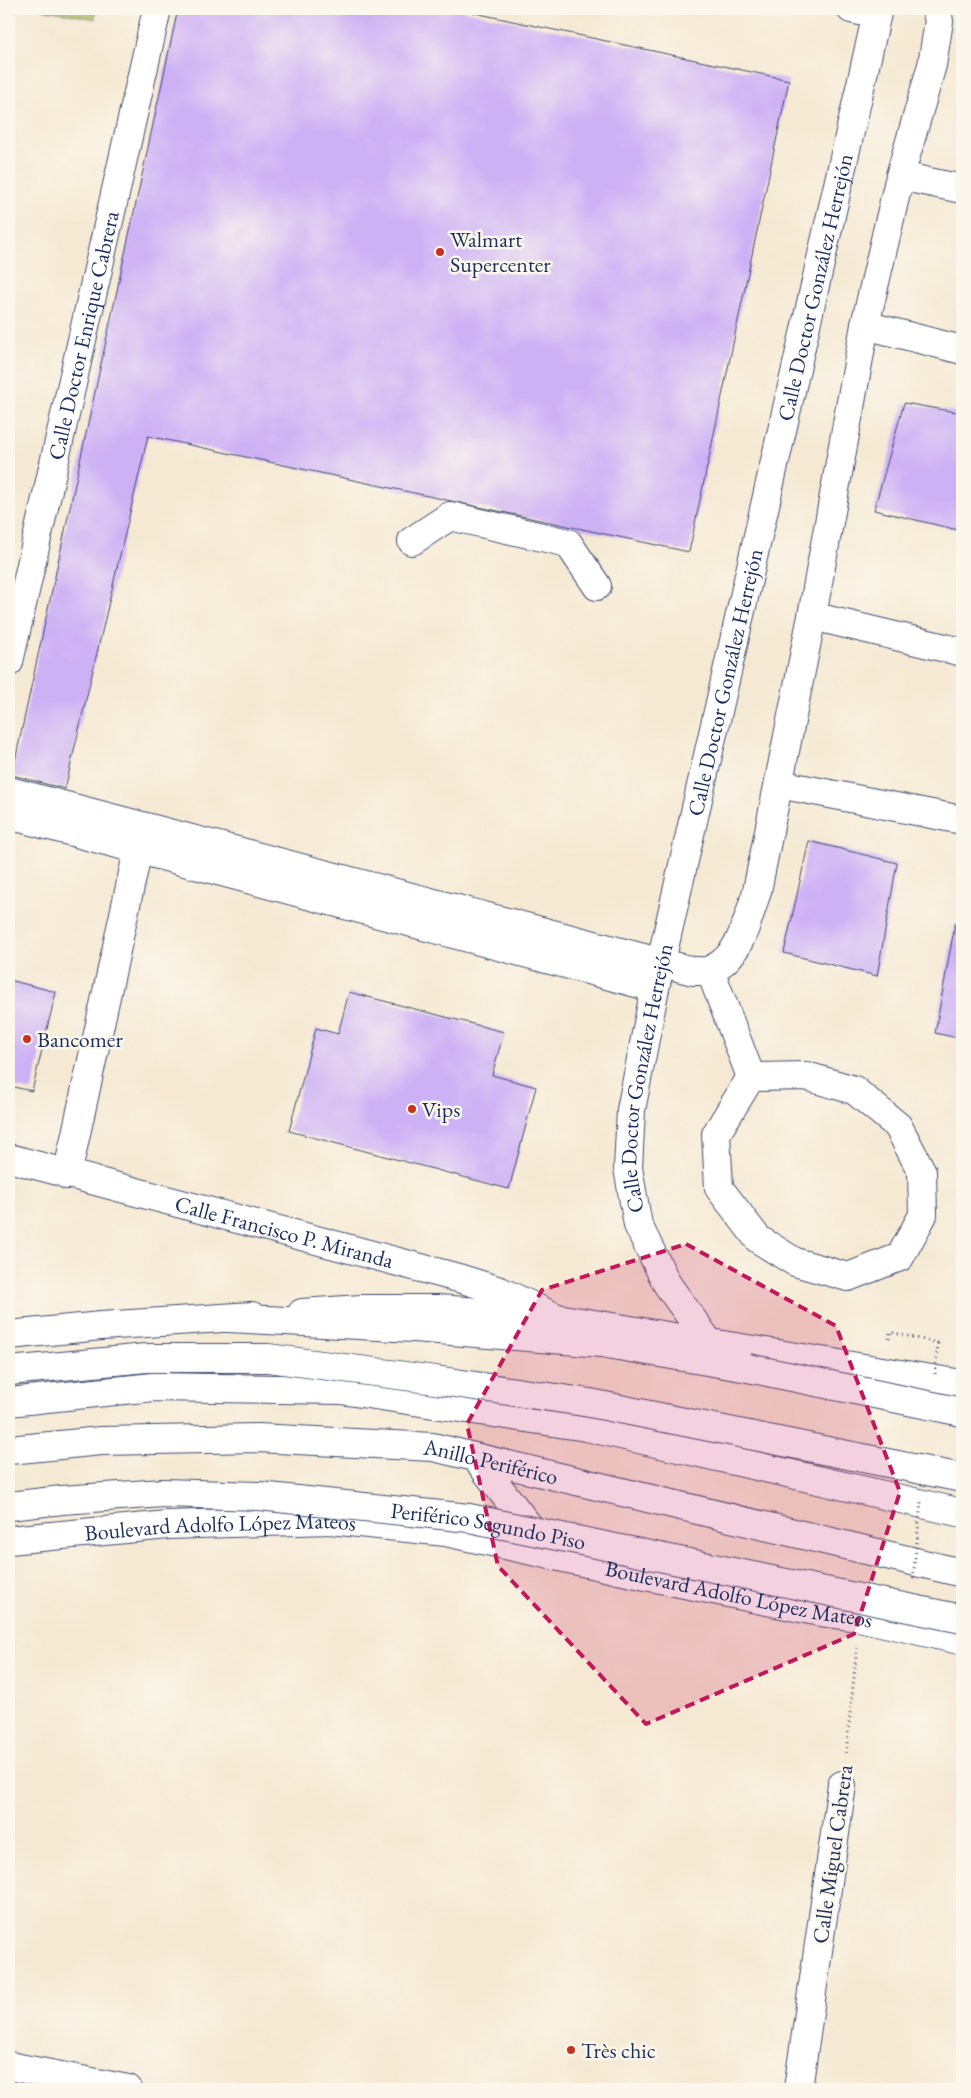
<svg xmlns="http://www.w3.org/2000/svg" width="971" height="2098" font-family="'EB Garamond',serif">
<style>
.green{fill:#adbb5e;stroke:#64755e}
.building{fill:#cdb1f5}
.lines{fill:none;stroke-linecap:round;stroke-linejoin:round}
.minor-casing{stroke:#3c4b70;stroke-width:30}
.major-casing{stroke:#3c4b70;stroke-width:30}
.highway-casing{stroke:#3c4b70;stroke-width:30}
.path{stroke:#3c4b70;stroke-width:3;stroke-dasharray:1 4;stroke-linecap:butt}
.minor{stroke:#fff;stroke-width:28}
.major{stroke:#fff;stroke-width:28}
.highway{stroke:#fff;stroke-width:28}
.highway-bridge-casing{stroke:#3c4b70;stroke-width:30;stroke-linecap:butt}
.path-bridge{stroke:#3c4b70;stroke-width:3;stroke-dasharray:1 4;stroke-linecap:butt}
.highway-bridge{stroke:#fff;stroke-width:28}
.marked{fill:#c2185b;fill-opacity:0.2;stroke:#c2185b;stroke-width:4;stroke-dasharray:10 6;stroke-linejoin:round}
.poi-dot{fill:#c8321e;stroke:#fbf7ec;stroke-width:2}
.labels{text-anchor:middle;stroke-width:5;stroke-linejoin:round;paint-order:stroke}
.poi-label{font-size:22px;fill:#1b2f5e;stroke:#fbf7ec;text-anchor:start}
.street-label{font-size:22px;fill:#1b2f5e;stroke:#fbf7ec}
</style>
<rect width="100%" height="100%" fill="#fbf7ec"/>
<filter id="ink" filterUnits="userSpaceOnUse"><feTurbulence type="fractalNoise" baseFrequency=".02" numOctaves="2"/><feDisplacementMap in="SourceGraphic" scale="10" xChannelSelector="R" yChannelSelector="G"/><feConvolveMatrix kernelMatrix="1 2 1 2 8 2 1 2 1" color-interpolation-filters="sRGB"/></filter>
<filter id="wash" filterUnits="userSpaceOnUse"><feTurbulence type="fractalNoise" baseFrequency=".0096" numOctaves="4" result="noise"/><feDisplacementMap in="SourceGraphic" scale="20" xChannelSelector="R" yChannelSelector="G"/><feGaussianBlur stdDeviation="1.12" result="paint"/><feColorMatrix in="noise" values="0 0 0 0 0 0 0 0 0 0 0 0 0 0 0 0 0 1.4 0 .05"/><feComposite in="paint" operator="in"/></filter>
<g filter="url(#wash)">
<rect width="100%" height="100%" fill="#f5e9d3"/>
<path class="green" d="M41,9H96L95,19Z"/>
<g id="blocks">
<path class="building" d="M178,9H456L789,80L689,552L148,436L65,789L12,775Z
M904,403L962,413V531L874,510Z
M809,841L897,863L877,976L784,953Z
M955,924L962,926V1039L935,1033Z
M9,980L56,992L32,1091L9,1086Z
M349,992L504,1032L492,1075L536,1087L509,1189L289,1131L316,1028L338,1034Z"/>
</g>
</g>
<g filter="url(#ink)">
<use href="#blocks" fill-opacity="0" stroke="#3c4b70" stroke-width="1"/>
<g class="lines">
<g class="minor-casing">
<g id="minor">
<path d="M851,9L876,15"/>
<path d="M900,176L962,189"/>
<path d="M865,325L962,350"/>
<path d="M412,541L450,516L568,543L597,586"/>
<path d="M812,616L962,652"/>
<path id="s1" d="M9,662L157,9"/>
<path d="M779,784L962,820"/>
<path d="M9,791L693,971C699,971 707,972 712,969C741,956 748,918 757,891L812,616L865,325L900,176L932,65L939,21L936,9"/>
<path d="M9,815L655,988"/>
<path d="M710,970L751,1077"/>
<path d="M806,1076L854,1090L898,1126L922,1172L923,1215L900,1257L848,1277L795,1262L758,1239L719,1188L716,1134L751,1077Z"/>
<path id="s2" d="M9,1158L462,1279L500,1291L555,1317"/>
<path d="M67,1175L138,850"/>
<path id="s3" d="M708,1341L667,1284L638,1225L628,1168L631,1110L655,988L878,9"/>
<path d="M9,2066L128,2089"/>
<path d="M798,2089L842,1785"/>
</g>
</g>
<g class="major-casing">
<g id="major">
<path d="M302,1313L361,1309H438L557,1318L962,1384"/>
<path d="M9,1335L101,1326L252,1316"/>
<path id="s4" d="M9,1540L168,1525L330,1520L446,1532L646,1576L820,1612L859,1617L959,1640"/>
</g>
</g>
<g class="highway-casing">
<g id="highway">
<path d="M228,1318L414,1328L601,1343L748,1368"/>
<path d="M9,1402L153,1387L341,1390L586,1427L962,1513"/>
<path id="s5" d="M9,1450L101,1441L258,1438L433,1447L962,1573"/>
<path d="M476,1458L551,1555"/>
<path d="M937,1635L962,1626"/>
</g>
</g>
<path class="path" d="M889,1339L890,1332L938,1343
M846,1753L857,1648"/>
<use href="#minor" class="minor"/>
<use href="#major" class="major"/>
<use href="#highway" class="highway"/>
<g class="highway-bridge-casing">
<g id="highway-bridge">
<path d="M748,1368L962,1412"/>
<path d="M9,1371L146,1358H268L428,1379L590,1403L962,1478"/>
<path id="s6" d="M9,1506L62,1500L163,1493L259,1496L469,1518L962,1619"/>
</g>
</g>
<path class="path-bridge" d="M935,1374L938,1343
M913,1578L921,1502"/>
<use href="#highway-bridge" class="highway-bridge"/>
</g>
</g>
<path class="marked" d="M686,1244L836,1326L900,1492L854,1634L646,1724L498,1566L467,1424L542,1290Z"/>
<g class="poi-dot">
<circle cx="440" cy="252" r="5"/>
<circle cx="27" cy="1039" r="5"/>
<circle cx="412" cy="1109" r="5"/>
<circle cx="571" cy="2050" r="5"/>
</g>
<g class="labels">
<g class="poi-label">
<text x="450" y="247">Walmart<tspan x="450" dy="25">Supercenter</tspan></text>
<text x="37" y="1047">Bancomer</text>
<text x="422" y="1117">Vips</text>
<text x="581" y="2058">Très chic</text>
</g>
<g class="street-label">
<text dy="8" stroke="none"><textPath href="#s3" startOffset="1095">Calle Doctor González Herrejón</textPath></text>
<text dy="8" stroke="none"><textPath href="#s1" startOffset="335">Calle Doctor Enrique Cabrera</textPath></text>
<text dy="8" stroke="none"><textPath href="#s3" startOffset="690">Calle Doctor González Herrejón</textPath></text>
<text dy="8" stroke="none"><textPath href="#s3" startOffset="285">Calle Doctor González Herrejón</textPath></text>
<text dy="8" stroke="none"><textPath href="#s2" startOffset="285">Calle Francisco P. Miranda</textPath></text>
<text dy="8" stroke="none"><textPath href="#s5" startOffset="484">Anillo Periférico</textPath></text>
<text dy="8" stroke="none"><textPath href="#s6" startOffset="482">Periférico Segundo Piso</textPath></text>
<text dy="8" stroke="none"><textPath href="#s4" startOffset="212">Boulevard Adolfo López Mateos</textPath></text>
<text dy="8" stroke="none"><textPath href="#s4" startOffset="738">Boulevard Adolfo López Mateos</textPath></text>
<text transform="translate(832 1854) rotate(-82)" y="8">Calle Miguel Cabrera</text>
</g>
</g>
<rect width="971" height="2098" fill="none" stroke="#fbf7ec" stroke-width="30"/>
</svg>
